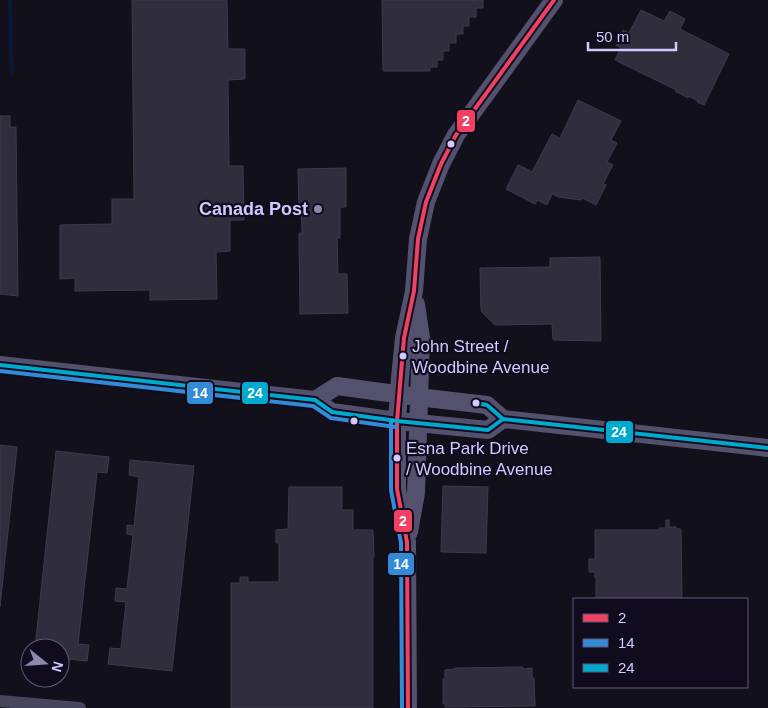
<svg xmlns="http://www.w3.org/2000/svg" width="768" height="708" font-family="Arial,sans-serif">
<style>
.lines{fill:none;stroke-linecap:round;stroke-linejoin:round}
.stream{stroke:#0a1737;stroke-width:4}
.building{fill:#302d3c;stroke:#3e3a4e}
.street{stroke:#47455b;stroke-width:12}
.secondary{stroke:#53516e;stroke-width:18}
.bus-1-casing{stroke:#100c1e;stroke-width:8}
.bus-2-casing{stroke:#100c1e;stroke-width:8}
.bus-3-casing{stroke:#100c1e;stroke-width:8}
.bus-1{stroke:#f24062;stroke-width:4}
.bus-2{stroke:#338bd7;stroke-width:4}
.bus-3{stroke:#00a9ce;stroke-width:4}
.bus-dot{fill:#d2c9fe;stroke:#100c1e;stroke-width:2}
.poi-dot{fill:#8f88ae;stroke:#100c1e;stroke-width:2}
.labels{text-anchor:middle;stroke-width:4.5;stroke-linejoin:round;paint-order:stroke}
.bus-label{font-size:17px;fill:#d2c9fe;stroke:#100c1e;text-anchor:start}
.poi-label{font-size:18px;font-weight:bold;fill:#d2c9fe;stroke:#100c1e;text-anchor:end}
.line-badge{stroke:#100c1e;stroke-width:2}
.badge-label{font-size:14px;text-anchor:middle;font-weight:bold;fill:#fff}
</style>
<rect width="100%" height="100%" fill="#12101a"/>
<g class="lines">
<path class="stream" d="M10,0V12L12,73"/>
</g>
<path class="building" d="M132,0H227L228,49H245V79L228,80L229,166H243L244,220H230V251L216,252L217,299L150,300V290L75,291V278L60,279V225L112,224V199H134Z
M382,0H483V8H476V17H469V26H463V34H456V43H449V51H443V60H437V67H430V71H383Z
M641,10L664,21L670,11L685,19L680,29L729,54L704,105L697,102L698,101L689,96L688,98L675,91L676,90L615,60L621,48L616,45L623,30L629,33Z
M578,100L621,121L611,140L617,143L607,162L613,165L603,184L606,185L596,205L582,198L581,200L559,197L552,194L547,205L537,200L535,204L506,189L518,165L525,168L532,172L552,134L560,138Z
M0,116H10V127H16L18,296L0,294Z
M346,168V207H340V238H337L338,274H347L348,313L300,314L299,233H302L301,207H299L298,169Z
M600,257L601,341L553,340L552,324L495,325L481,311L480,268L550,267V258Z
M0,445L17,447L0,607Z
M56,451L109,457L107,473L97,472L78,644L89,645L87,661L60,658V648H35Z
M130,460L194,466L172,671L108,664L110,648L121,649L126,602L115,601L116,588L127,589L133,535L127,534V525L134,526L139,477L129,475Z
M443,486L488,487L486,553L441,552Z
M289,487H342V510H353V530H373L374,557H373V708H231V583H240V577H248V582H279V543H276V530L288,529Z
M666,520H669V527H676V529H681L682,599H596V577H595V572H589V559H595V530H659V528H666Z
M523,667V669L532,668V678H534L535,706L445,707V703L443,704V679H445V670L454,669L455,668Z"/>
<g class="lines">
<path class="street" d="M0,701L80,708"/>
<path class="secondary" d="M0,365L315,400L332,412L397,421L488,430L503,419
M315,400L337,386L418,397L487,405L503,419L768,448
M409,532L416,493L421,338L416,304
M408,708L407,542L397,489V421L400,378L404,338L414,291L418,239L426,202L441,164L456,135L554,0"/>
<g class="bus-1-casing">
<path id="bus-1" d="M408,708L407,542L397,489V421L404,338L414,291L418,239L426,202L441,164L456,135L554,0"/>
</g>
<g class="bus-2-casing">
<path id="bus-2" d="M0,371L313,406L331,418L396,427
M391,421V490L401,543L402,708"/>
</g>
<g class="bus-3-casing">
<path id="bus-3" d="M0,365L315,400L332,412L397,421L488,430L503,419
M476,403L487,405L503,419L768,448"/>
</g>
<use href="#bus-1" class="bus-1"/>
<use href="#bus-2" class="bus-2"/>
<use href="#bus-3" class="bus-3"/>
</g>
<g class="bus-dot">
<circle cx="451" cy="144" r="4.5"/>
<circle cx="403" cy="356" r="4.5"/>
<circle cx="476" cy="403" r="4.5"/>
<circle cx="354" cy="421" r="4.5"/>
<circle cx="397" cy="458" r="4.5"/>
</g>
<circle class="poi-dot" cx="318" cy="209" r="5"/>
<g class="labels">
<g class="bus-label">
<text x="412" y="352">John Street /<tspan x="412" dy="21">Woodbine Avenue</tspan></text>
<text x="406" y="454">Esna Park Drive<tspan x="406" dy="21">/ Woodbine Avenue</tspan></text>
</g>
<g class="poi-label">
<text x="308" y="215">Canada Post</text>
</g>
</g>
<g class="line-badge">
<rect x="456" y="109" width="20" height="24" rx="5" fill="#f24062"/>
<rect x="186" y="381" width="28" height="24" rx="5" fill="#338bd7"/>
<rect x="241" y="381" width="28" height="24" rx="5" fill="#00a9ce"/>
<rect x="605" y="420" width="29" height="24" rx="5" fill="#00a9ce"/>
<rect x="393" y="509" width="20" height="24" rx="5" fill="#f24062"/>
<rect x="387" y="552" width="28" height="24" rx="5" fill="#338bd7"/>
</g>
<g class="badge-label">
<text x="466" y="126">2</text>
<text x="200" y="398">14</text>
<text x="255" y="398">24</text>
<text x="619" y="437">24</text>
<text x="403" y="526">2</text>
<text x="401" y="569">14</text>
</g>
<rect x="573" y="598" width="175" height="90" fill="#100c1e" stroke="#5e5878"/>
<rect x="583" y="614" width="25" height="8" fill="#f24062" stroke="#5e5878"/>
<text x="618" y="623" font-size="15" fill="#d2c9fe">2</text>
<rect x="583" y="639" width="25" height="8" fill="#338bd7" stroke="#5e5878"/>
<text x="618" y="648" font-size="15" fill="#d2c9fe">14</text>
<rect x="583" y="664" width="25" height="8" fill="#00a9ce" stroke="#5e5878"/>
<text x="618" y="673" font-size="15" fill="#d2c9fe">24</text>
<g transform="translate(45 663) rotate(107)"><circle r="24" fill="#100c1e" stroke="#5e5878"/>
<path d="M0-4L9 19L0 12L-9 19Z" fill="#8f88ae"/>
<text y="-8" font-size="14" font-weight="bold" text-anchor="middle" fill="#d2c9fe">N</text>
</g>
<path d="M588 42v8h88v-8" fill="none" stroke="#d2c9fe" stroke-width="2.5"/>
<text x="596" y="42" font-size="15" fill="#d2c9fe" stroke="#100c1e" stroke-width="4" paint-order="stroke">50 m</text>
</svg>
